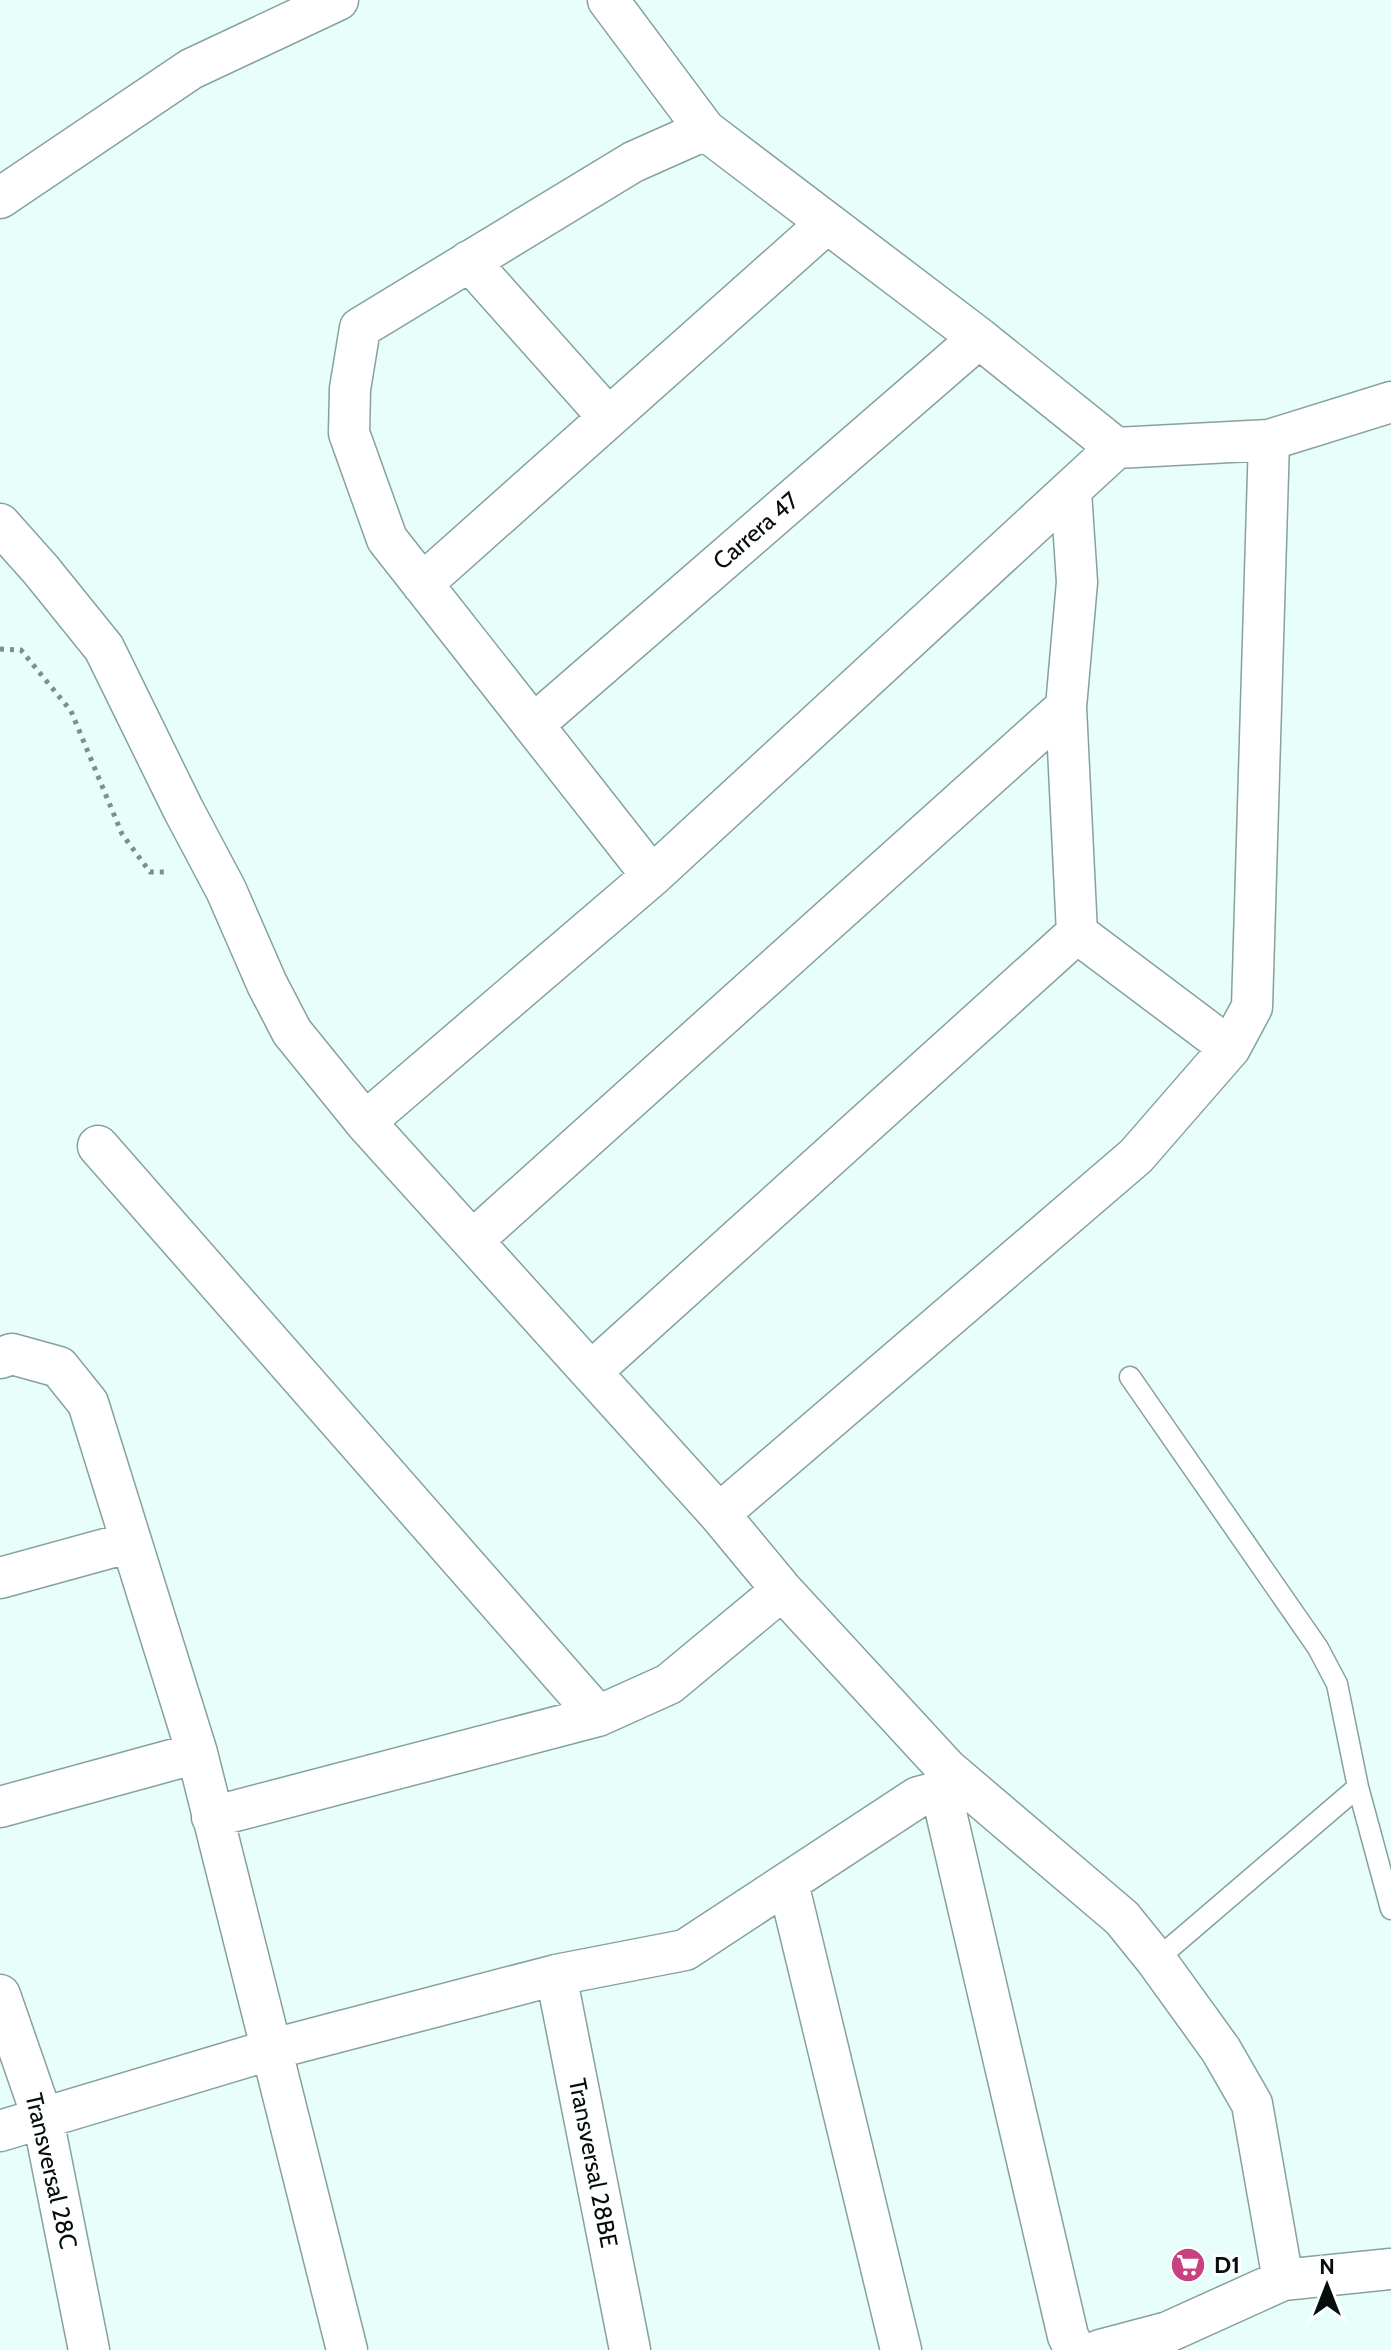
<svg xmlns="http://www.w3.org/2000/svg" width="1391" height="2350" font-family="Cabin,sans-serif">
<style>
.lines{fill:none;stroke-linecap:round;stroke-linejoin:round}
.lane-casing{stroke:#86a19e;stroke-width:23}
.street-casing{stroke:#86a19e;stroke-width:43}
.path{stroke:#7e8e8c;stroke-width:5;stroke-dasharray:4 6;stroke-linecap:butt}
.lane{stroke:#fff;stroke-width:20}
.street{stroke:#fff;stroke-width:40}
.labels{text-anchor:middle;stroke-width:6;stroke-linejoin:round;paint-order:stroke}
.street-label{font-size:24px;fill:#050e0d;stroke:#fff}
.poi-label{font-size:24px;font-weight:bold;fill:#050e0d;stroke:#fff;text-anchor:start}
</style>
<rect width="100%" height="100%" fill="#e7fefb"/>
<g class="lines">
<g class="lane-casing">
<path id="lane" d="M1130,1377L1318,1648L1337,1684L1358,1787L1391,1909
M1156,1960L1358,1787"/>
</g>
<g class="street-casing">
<path id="street" d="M608,0L705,130L979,338L1116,448L1269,440L1391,402
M0,198L191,69L338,0
M469,261L608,417
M1071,492L1077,582L1066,707L1077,933
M0,524L41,570L104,648L183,809L226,890L267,984L292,1032L365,1122L719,1514L782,1590L947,1769L1122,1918L1156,1960L1221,2050L1252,2104L1283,2280
M422,584L827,223
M533,725L979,338
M652,876L387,539L349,433L350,389L360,328L633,162L705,130
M1077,933L1230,1048
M365,1122L652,876L1116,448
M98,1146L598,1716
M473,1240L1066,707
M0,1358L12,1354L59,1367L88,1403L197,1753L347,2350
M591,1372L1077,933
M719,1514L1136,1156L1230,1048L1252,1007L1269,440
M0,1578L131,1542
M941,1791L1068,2336L1075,2350
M0,1807L197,1753
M212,1817L598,1716L669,1684L782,1590
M788,1883L901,2350
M556,1975L630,2350
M0,1995L43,2119L89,2350
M0,2131L273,2049L556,1975L685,1950L918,1797L941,1791L947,1769
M1100,2350L1168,2332L1283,2280L1391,2269"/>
</g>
<path class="path" d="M0,649L21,650L71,711L122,834L150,872H168"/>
<use href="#lane" class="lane"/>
<use href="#street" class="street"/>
</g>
<defs>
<g id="supermarket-disc" transform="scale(1.8)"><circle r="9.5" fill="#c84180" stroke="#fff"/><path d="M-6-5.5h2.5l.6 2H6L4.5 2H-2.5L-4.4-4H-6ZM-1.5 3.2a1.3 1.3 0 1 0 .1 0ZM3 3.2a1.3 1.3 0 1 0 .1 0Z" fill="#fff"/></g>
</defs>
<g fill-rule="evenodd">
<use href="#supermarket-disc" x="1188" y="2265"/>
</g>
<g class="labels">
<g class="street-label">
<text transform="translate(756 531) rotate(-41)" y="8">Carrera 47</text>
<text transform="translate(593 2163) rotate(79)" y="8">Transversal 28BE</text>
<text transform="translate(51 2171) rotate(77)" y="8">Transversal 28C</text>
</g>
<g class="poi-label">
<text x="1214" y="2273">D1</text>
</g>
</g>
<g transform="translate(1327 2286)" stroke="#ffffff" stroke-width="6" paint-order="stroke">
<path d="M0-6L14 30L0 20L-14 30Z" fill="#050e0d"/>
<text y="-12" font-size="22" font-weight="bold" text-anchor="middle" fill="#050e0d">N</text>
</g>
</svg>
